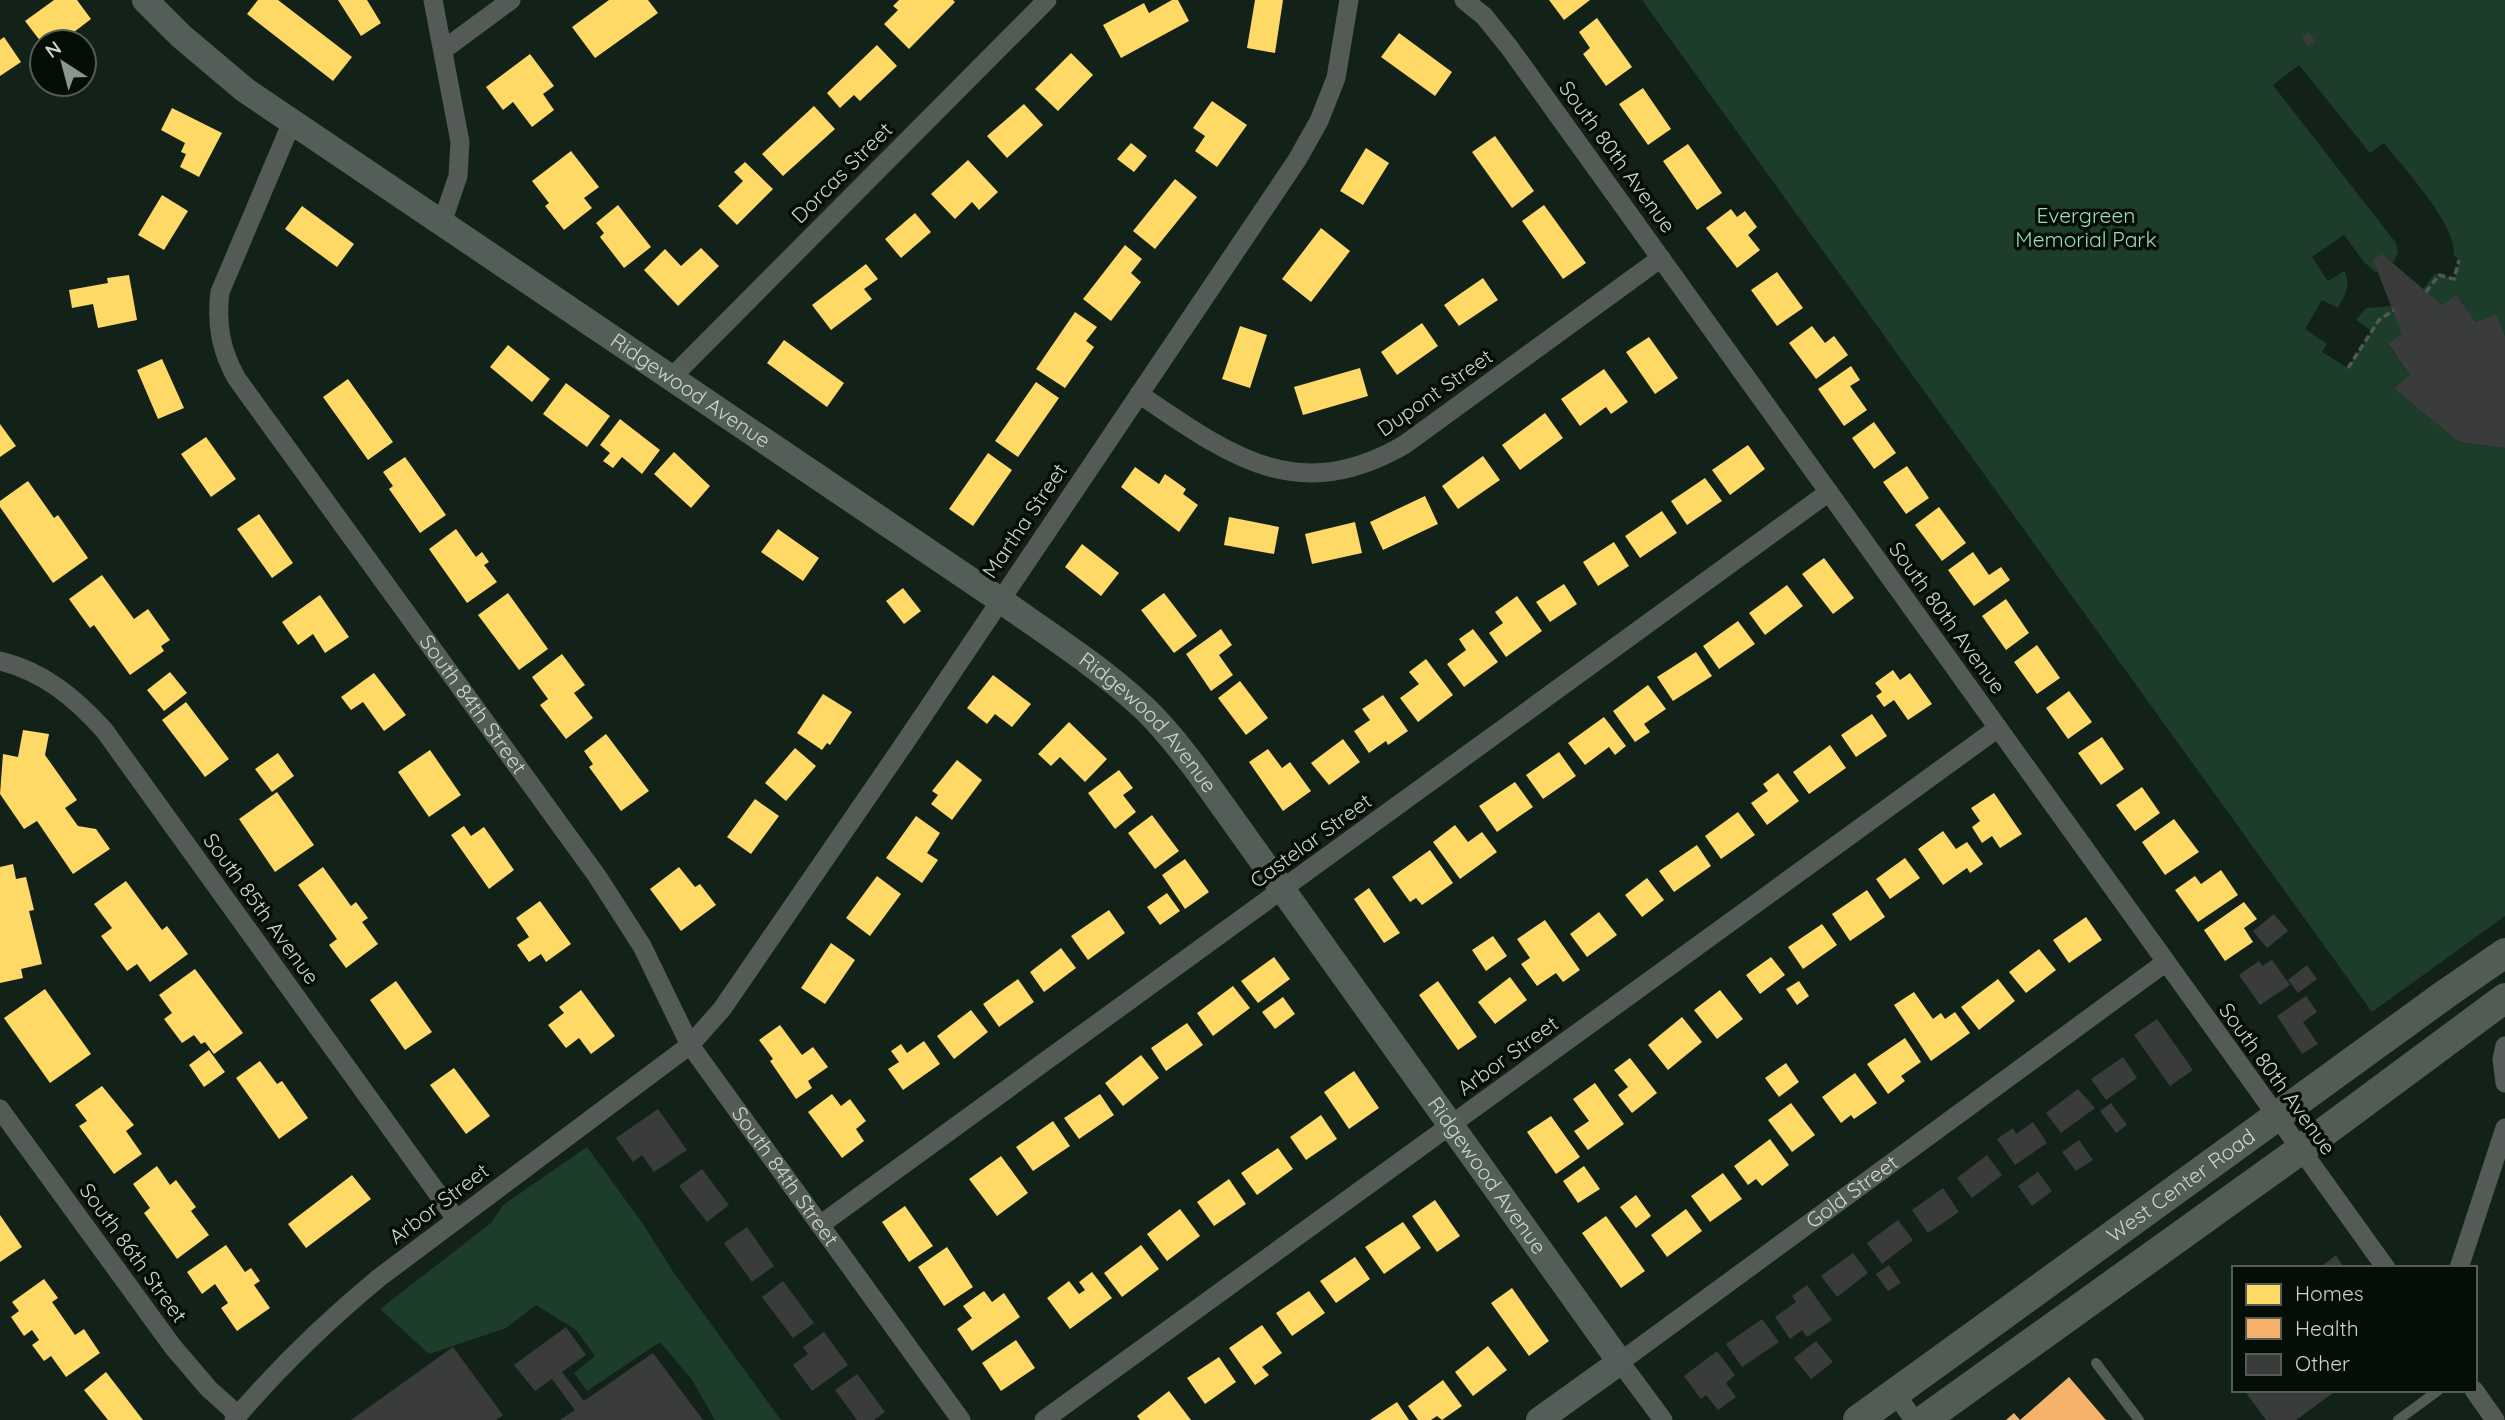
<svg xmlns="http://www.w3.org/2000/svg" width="2505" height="1420" font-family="Quicksand,sans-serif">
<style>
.green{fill:#1d3c29;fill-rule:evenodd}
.homes{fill:#ffd966}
.health{fill:#f6b26b}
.building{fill:#3a3c3c}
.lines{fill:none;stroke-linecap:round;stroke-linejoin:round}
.path{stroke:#525854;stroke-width:3.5;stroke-dasharray:7 3.5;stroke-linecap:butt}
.lane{stroke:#545b57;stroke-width:10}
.street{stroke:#545b57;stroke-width:19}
.secondary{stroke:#545e58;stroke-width:26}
.primary{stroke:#525c55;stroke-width:30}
.labels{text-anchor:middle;stroke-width:7;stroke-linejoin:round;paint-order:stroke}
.street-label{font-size:21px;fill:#c7d7cb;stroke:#040e07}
.park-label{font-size:21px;fill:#9bddb2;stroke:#040e07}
</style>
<rect width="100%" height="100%" fill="#122219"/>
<path class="green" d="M1642,0H2505V336L2496,315L2476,322L2456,295L2442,305L2430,296L2398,320L2402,334L2388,345L2410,375L2395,390L2459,442L2505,448V916L2372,1012ZM2299,65L2370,153L2384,143C2404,169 2457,224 2454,256L2459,260L2454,279L2434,274C2415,305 2399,306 2366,308L2356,320L2372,331L2348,368L2322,352L2327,344L2305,329L2322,300L2338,308C2345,294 2352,286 2344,271L2328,281L2312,257L2344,235L2364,262L2375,272C2387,271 2394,263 2398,252L2396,243L2273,85Z
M587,1147L643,1224L674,1273L781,1420H715L692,1380L660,1342L587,1391L574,1373L595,1356L576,1330L536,1305L506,1328L429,1354L380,1309L491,1223L503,1205Z"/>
<path class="homes" d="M54,0H77L91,19L61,42H41L25,21Z
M258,0H278L352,57L333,81L247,14Z
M338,0H367L381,23L361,36Z
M609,0H648L658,13L595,58L572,27Z
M899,0H953L955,2L909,49L884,24L898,10L893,6Z
M1172,0H1178L1189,21L1121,58L1103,25L1144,3L1149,13Z
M1255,0H1283L1275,53L1247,48Z
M1549,0H1590L1564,20Z
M1597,18L1632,67L1606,86L1583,54L1590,48L1579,32Z
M1399,33L1452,72L1435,96L1381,57Z
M4,37L21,62L0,76V40Z
M877,45L897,66L860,101L854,95L840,108L827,93Z
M1071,53L1093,75L1058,111L1035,89Z
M530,54L554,86L543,94L554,110L532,127L513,102L503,110L486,87Z
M1643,88L1671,129L1648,145L1619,104Z
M1212,101L1247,125L1217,167L1195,151L1205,136L1193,128Z
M1024,104L1043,125L1007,158L987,136Z
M814,106L835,129L783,176L762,154Z
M172,108L222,133L199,177L180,167L186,154L181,152L185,143L161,130Z
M1495,136L1534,191L1512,208L1472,152Z
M1131,143L1147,156L1134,172L1117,159Z
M1688,144L1722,193L1697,210L1663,161Z
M1366,148L1389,163L1363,205L1340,191Z
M571,151L599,187L584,198L592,208L564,230L545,206L549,203L532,181Z
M968,160L998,192L979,210L972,202L955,219L931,194Z
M745,162L773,189L737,225L718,206L743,181L734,172Z
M1175,179L1197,197L1155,249L1133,231Z
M162,195L188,211L164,250L138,235Z
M618,205L651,247L624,268L600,237L604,233L596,223Z
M1544,205L1586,263L1563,279L1522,221Z
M302,206L354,244L337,267L285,229Z
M1731,209L1737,217L1745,211L1757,227L1748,235L1760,250L1737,268L1706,228Z
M915,213L931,232L901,258L885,239Z
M1321,228L1350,251L1311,302L1282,279Z
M1125,245L1142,259L1131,273L1141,282L1111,321L1083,299Z
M701,248L719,266L678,306L644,270L665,249L681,266Z
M866,264L878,279L864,289L872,299L831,330L812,305Z
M1777,272L1803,308L1777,326L1751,290Z
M129,275L137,320L98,328L93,304L72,308L69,290L108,283L107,278Z
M1483,278L1498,300L1459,326L1444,305Z
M1075,312L1097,327L1086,341L1094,347L1065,388L1036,369Z
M1422,323L1438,346L1397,375L1381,352Z
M1240,326L1267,335L1250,388L1222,379Z
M1812,326L1825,343L1834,336L1848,355L1816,379L1789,343Z
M1649,337L1678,378L1655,394L1626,352Z
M784,340L844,383L827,407L767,363Z
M508,345L550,379L532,402L490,367Z
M162,359L184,408L158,419L137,370Z
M1851,366L1860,380L1850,386L1867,410L1844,426L1818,389Z
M1360,368L1368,396L1303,415L1294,387Z
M1604,369L1628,402L1611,414L1606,407L1580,426L1561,399Z
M348,379L393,442L368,460L323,397Z
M1036,382L1059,398L1018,457L995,441Z
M566,383L610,416L587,447L543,414Z
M1545,413L1563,438L1520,470L1502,445Z
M620,419L660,450L642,474L622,457L613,468L603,461L610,453L600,445Z
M1874,422L1896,453L1874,469L1852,438Z
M0,424L16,446L0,457Z
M206,437L236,479L211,497L181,454Z
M1748,445L1765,469L1730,495L1712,470Z
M674,452L710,486L691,508L654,474Z
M988,453L1012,470L973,526L949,509Z
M1483,456L1500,480L1458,509L1442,486Z
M405,457L446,515L420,533L389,489L393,486L383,472Z
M1907,466L1929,498L1906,514L1883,482Z
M1135,467L1159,484L1165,474L1186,489L1183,494L1198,505L1179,532L1121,487Z
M1705,478L1722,501L1687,525L1671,501Z
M28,481L54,518L58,515L88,558L53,583L0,507V501Z
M1425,496L1438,524L1383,550L1370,522Z
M1939,507L1966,543L1942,561L1915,525Z
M1662,511L1677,533L1640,558L1625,536Z
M259,514L293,563L272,578L237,529Z
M1229,517L1279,527L1274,554L1224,545Z
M1355,522L1362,553L1312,564L1305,534Z
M456,529L476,557L482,552L489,562L484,565L497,582L467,603L429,549Z
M778,529L819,558L803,581L761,552Z
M1614,542L1629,566L1598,586L1583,562Z
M1082,544L1119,573L1101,596L1065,567Z
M1973,552L1989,575L2001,567L2010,580L1974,606L1948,570Z
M1824,558L1854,598L1833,614L1802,574Z
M102,575L134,619L148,609L170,640L161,646L164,651L130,675L94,625L90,628L69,599Z
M1564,584L1577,604L1550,622L1536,602Z
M1787,585L1803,606L1765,635L1749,613Z
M903,588L921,611L904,624L886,601Z
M508,593L548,649L519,670L478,615Z
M1164,593L1197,636L1174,653L1141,610Z
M320,595L349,637L325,653L313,634L298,645L282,622Z
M1517,596L1542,631L1506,657L1489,633L1503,623L1495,612Z
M2006,599L2029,633L2006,650L1982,616Z
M1738,621L1755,644L1719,669L1703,646Z
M1221,629L1232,645L1219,655L1233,675L1211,691L1186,654Z
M1473,629L1498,662L1464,687L1447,664L1466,650L1459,639Z
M2037,645L2060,678L2037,694L2014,662Z
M1696,652L1712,676L1673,701L1657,677Z
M562,654L585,685L574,693L593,718L566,739L540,705L548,699L532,677Z
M1426,659L1453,695L1418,722L1400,698L1419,684L1409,672Z
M1893,670L1900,680L1910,673L1932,704L1908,720L1894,700L1884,707L1876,696L1882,692L1875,683Z
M170,672L187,693L164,711L147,690Z
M374,673L406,715L384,731L363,702L351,710L341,697Z
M993,675L1031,704L1012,727L995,714L987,724L967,708Z
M1240,681L1268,718L1246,735L1218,698Z
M1648,685L1666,709L1644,724L1650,732L1635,742L1613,711Z
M2069,691L2092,722L2068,739L2046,708Z
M823,694L852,712L830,745L827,743L822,750L797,733Z
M1383,695L1408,731L1388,745L1386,741L1369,753L1354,731L1370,720L1362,709Z
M186,702L229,759L205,777L162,720Z
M1872,714L1887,736L1856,757L1841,735Z
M1604,717L1626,746L1615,755L1609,747L1585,765L1568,743Z
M1069,722L1107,759L1085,782L1060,757L1051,766L1038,754Z
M23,730L49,734L45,755L77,800L65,808L78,826L96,829L110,849L73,874L37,821L24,829L0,794L3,754L18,757Z
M606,734L649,791L621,811L589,767L593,764L584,751Z
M2102,737L2124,769L2101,785L2078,753Z
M1343,739L1360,762L1329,785L1311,763Z
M1830,745L1846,768L1809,794L1793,772Z
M795,748L816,766L786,801L765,783Z
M1268,749L1282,768L1290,762L1311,791L1283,811L1249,762Z
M430,750L461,795L429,817L398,772Z
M1559,752L1576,776L1543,799L1526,775Z
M278,753L294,776L272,792L255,769Z
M957,760L982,780L952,820L931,804L938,795L932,791Z
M1119,770L1133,788L1123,795L1136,812L1115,829L1088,793Z
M1778,773L1799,801L1767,825L1751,803L1768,791L1763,784Z
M1515,782L1533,807L1497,832L1479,806Z
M2142,787L2160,813L2135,831L2116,805Z
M277,792L314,845L275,872L239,819Z
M1994,793L2022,834L2000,848L1992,836L1982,843L1972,827L1980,821L1971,808Z
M755,799L779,816L751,854L727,837Z
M1738,812L1755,835L1721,859L1705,836Z
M1152,815L1179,851L1155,869L1128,833Z
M916,816L940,833L927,853L938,860L922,883L886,858Z
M2174,819L2199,852L2165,875L2142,842Z
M1455,825L1468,842L1482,832L1497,852L1460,879L1433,842Z
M464,826L471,836L484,827L514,870L489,889L451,835Z
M1943,831L1956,849L1967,842L1983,864L1970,873L1967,868L1943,885L1918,849Z
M1697,845L1711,866L1674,892L1659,871Z
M1430,850L1453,883L1422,905L1416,898L1410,902L1392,877Z
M1905,858L1920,878L1890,899L1876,879Z
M1185,859L1209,892L1185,909L1162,875Z
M13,864L16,879L26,877L34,910L29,911L42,964L21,969L23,978L0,983V867Z
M323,867L351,906L356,902L368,918L362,922L378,944L346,968L329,945L337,939L298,885Z
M679,867L695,887L700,884L716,905L681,931L650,889Z
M2221,870L2238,895L2198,922L2175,890L2195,876L2201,884Z
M877,876L901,894L870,936L846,918Z
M1647,878L1664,900L1642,917L1625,895Z
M126,881L162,930L167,926L188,954L150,982L137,964L127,971L101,936L112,928L94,904Z
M1369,888L1400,933L1384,943L1354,899Z
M1867,890L1885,917L1850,941L1832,914Z
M1167,893L1180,911L1160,925L1147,907Z
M540,901L571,944L546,962L541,954L529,962L517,945L529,937L516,918Z
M2244,902L2257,919L2244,928L2253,942L2225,961L2204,930Z
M1109,910L1125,933L1088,960L1071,936Z
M1599,912L1617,935L1587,957L1570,934Z
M2086,917L2102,940L2069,963L2053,940Z
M1545,920L1580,970L1563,982L1556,973L1537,986L1521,964L1530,958L1517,939Z
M1822,924L1837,945L1803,969L1788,947Z
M1493,936L1507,956L1486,971L1472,950Z
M831,943L855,960L825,1004L801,988Z
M1061,948L1076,968L1044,992L1030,972Z
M2039,949L2056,970L2026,993L2009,972Z
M1274,957L1290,979L1258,1003L1241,981Z
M1771,957L1785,975L1760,994L1746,975Z
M195,969L243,1033L214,1054L205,1042L201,1044L194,1035L182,1043L164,1019L172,1013L159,995Z
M1510,977L1527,1000L1495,1024L1478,1002Z
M1018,979L1034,1002L999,1027L983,1004Z
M1998,979L2015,1001L1979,1030L1961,1007Z
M396,981L432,1032L405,1050L370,1000Z
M1438,981L1477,1037L1458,1050L1419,995Z
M1799,981L1809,996L1797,1005L1786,989Z
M1233,986L1250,1008L1213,1036L1197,1013Z
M45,989L91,1054L50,1083L4,1018Z
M581,990L615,1036L591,1054L579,1038L566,1048L548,1025L564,1013L559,1007Z
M1720,990L1743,1019L1717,1039L1694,1010Z
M1914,992L1933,1019L1941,1013L1945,1019L1955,1012L1970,1033L1931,1061L1894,1005Z
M1283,997L1295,1014L1275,1029L1262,1012Z
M971,1010L988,1032L954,1059L937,1036Z
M1682,1017L1702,1042L1668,1070L1648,1045Z
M1187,1023L1203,1045L1166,1071L1151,1048Z
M780,1025L802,1055L813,1047L828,1067L808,1081L812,1088L796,1099L770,1061L773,1059L759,1040Z
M1905,1038L1921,1062L1901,1076L1905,1081L1888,1094L1867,1064Z
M924,1041L940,1064L903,1090L888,1069L899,1062L891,1051L901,1044L907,1053Z
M209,1050L225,1072L204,1087L189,1065Z
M1141,1055L1159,1078L1123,1106L1105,1083Z
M1630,1058L1657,1093L1632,1113L1618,1095L1628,1087L1614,1070Z
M260,1061L277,1084L282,1081L308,1118L279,1139L236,1078Z
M1786,1063L1799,1082L1779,1097L1765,1078Z
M454,1068L490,1116L466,1134L430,1085Z
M1354,1071L1379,1108L1349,1129L1324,1092Z
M1855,1073L1877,1103L1854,1119L1851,1115L1841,1123L1822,1097Z
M1595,1083L1624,1124L1588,1150L1574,1131L1589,1121L1573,1099Z
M102,1086L134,1125L126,1131L142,1154L114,1174L79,1126L87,1121L75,1105Z
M832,1094L841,1106L850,1099L866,1121L856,1129L864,1141L842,1158L808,1112Z
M1100,1094L1114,1115L1079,1139L1064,1118Z
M1791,1103L1815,1135L1792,1152L1768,1120Z
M1321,1115L1337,1139L1306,1160L1290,1137Z
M1551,1116L1580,1157L1556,1174L1527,1132Z
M1053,1121L1070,1146L1033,1171L1016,1147Z
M1770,1139L1789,1165L1762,1186L1756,1179L1748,1185L1734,1166Z
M1278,1148L1293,1169L1257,1195L1241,1173Z
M1001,1156L1028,1193L997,1216L969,1179Z
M157,1166L170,1185L176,1180L196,1207L191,1211L209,1235L177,1259L144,1213L150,1208L133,1184Z
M1584,1166L1600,1189L1578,1203L1563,1181Z
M1723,1173L1742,1199L1710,1222L1691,1196Z
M352,1175L371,1199L306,1248L288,1224Z
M1229,1179L1246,1204L1214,1226L1197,1202Z
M1636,1195L1651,1216L1636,1228L1620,1207Z
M1435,1200L1460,1236L1437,1252L1412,1216Z
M905,1206L933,1246L909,1262L882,1222Z
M1180,1209L1200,1236L1167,1261L1147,1234Z
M1686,1209L1702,1231L1667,1257L1651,1235Z
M0,1215L22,1247L0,1262Z
M1606,1216L1645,1271L1621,1288L1582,1233Z
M1403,1222L1421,1248L1384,1274L1365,1247Z
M226,1245L245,1272L251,1268L260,1281L254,1285L270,1308L237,1331L221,1308L228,1303L215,1284L202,1294L187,1272Z
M1141,1245L1159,1269L1122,1297L1104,1273Z
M947,1247L973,1287L944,1306L918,1267Z
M1355,1257L1370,1279L1336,1303L1320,1281Z
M1092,1272L1112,1298L1070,1329L1047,1298L1069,1281L1079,1294L1085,1290L1079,1282Z
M44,1279L58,1298L52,1302L75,1335L84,1329L100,1353L66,1377L51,1356L44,1361L32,1345L39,1340L32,1330L24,1336L11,1317L19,1311L12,1302Z
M1512,1288L1549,1341L1529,1356L1491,1303Z
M984,1291L992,1302L1004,1293L1020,1317L972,1351L957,1329L972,1318L963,1306Z
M1309,1291L1325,1313L1292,1336L1276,1313Z
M1262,1325L1282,1353L1262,1367L1269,1375L1255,1385L1229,1348Z
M1016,1340L1035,1368L1001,1391L982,1363Z
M1488,1346L1507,1370L1473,1396L1455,1372Z
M1219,1357L1236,1382L1205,1404L1187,1378Z
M106,1372L143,1420H108L84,1390Z
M1443,1380L1462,1406L1442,1420L1437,1416L1431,1420H1418L1408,1406Z
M1169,1391L1191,1420H1140L1137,1416Z
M1397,1402L1409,1420H1370Z"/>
<path class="health" d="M2069,1377L2106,1420H2006L2014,1413L2020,1420Z"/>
<path class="building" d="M2309,32L2315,41L2308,46L2302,37Z
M2382,254L2442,305L2456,295L2476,322L2496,314L2505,336V448L2459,442L2394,389L2410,375L2388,344L2402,334L2373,260Z
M2274,914L2288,931L2267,948L2253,931Z
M2272,960L2290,985L2260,1005L2239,975L2259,961L2262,966Z
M2307,965L2317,979L2298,993L2288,980Z
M2306,996L2317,1012L2303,1022L2318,1044L2302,1054L2277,1016Z
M2157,1019L2193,1070L2170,1086L2134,1035Z
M2123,1057L2137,1078L2106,1100L2091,1079Z
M2078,1089L2095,1108L2061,1133L2046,1113Z
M2111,1103L2127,1125L2116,1133L2100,1111Z
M658,1109L687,1150L654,1172L642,1155L633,1162L616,1138Z
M2033,1122L2047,1143L2015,1165L1997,1139L2013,1128L2016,1134Z
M2079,1140L2093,1160L2076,1171L2062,1152Z
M1987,1155L2002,1175L1972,1198L1957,1178Z
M702,1169L729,1205L707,1222L679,1186Z
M2038,1172L2052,1191L2032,1206L2018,1186Z
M1943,1188L1959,1212L1928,1233L1912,1210Z
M1898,1220L1913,1240L1882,1264L1867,1243Z
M747,1227L774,1266L752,1282L724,1243Z
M1853,1253L1868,1273L1837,1297L1821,1276Z
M2336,1255L2344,1268H2319Z
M1889,1265L1901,1283L1888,1291L1876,1274Z
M783,1281L814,1323L793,1338L762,1297Z
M1807,1285L1832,1320L1807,1337L1802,1330L1790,1339L1775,1317L1796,1302L1792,1296Z
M1762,1319L1779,1342L1742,1367L1726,1344Z
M566,1327L586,1355L562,1372L584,1401L653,1353L703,1420H560L575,1410L552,1379L535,1391L514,1365Z
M824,1332L848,1365L812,1391L793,1365L808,1354L803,1347Z
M1816,1341L1833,1362L1811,1379L1794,1358Z
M453,1347L503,1415L496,1420H351Z
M1717,1351L1735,1375L1726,1383L1736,1397L1718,1410L1706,1395L1701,1399L1684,1376Z
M857,1374L885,1412L874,1420H857L835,1390Z
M2244,1390H2337L2296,1420H2266Z"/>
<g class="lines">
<path class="path" d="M2426,292L2439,275L2454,279L2459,260
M2348,368L2379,320L2394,310"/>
<path class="lane" d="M2096,1363L2139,1420
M2398,1420L2439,1390"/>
<g class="street">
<path d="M433,0L460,142L458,176L442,223"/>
<path d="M1464,0L1484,16L1509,47L2386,1268"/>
<path d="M443,50L511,0"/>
<path id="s1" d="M292,122L220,292C216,325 221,351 237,379L597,876L642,946L690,1045L961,1420"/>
<path d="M670,379L1047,0"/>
<path d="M1139,394C1229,455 1296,507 1404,445L1661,258"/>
<path d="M0,661C44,672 74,697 104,730L456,1219"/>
<path d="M2505,1046L2502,1059L2505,1083"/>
<path d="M0,1109L173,1347L209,1389L238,1415"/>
<path d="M820,1225L1829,492"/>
<path d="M2459,1268L2505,1128"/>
<path d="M2474,1390L2495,1420"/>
<path d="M1895,1393L1914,1420"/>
<path d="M234,1420C278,1368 328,1320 380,1277L690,1045L722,1009L904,744L1297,160L1319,121L1336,78L1349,0"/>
<path d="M1044,1420L1998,728"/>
<path id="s2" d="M1663,1420L1620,1362L2166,962"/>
</g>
<path class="secondary" id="s3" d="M145,0L181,36L245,90L1000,600C1048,634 1100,667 1144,708C1164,727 1180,748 1197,770L1620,1362L1539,1420"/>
<g class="primary">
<path id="s4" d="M1858,1420L2447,993L2505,953"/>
<path d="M1924,1420L2300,1150L2505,998"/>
</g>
</g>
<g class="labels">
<g class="street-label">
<text transform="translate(1617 157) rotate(54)" y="7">South 80th Avenue</text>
<text transform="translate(842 173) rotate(-45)" y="7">Dorcas Street</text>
<text dy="7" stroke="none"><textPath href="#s3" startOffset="672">Ridgewood Avenue</textPath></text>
<text transform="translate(1435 393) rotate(-35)" y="7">Dupont Street</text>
<text transform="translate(1025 521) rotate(-56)" y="7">Martha Street</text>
<text transform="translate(1947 618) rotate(54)" y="7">South 80th Avenue</text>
<text dy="7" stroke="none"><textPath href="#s1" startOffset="677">South 84th Street</textPath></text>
<text dy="7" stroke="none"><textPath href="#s3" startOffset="1239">Ridgewood Avenue</textPath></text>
<text transform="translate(1311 841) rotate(-36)" y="7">Castelar Street</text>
<text transform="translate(261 909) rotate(54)" y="7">South 85th Avenue</text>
<text transform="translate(1508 1056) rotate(-36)" y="7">Arbor Street</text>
<text transform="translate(2277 1079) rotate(54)" y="7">South 80th Avenue</text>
<text dy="7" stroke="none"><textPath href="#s1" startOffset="1244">South 84th Street</textPath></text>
<text dy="7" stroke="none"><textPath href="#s3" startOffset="1806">Ridgewood Avenue</textPath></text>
<text dy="7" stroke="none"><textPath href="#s4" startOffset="399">West Center Road</textPath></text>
<text dy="7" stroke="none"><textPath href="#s2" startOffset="360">Gold Street</textPath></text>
<text transform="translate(439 1204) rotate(-37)" y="7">Arbor Street</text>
<text transform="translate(133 1253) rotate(54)" y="7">South 86th Street</text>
</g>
<g class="park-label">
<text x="2086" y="223">Evergreen<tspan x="2086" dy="24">Memorial Park</tspan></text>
</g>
</g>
<rect x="2232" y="1266" width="245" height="126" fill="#040e07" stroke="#525e55" stroke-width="2"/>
<rect x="2246" y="1284" width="35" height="21" fill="#ffd966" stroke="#525e55" stroke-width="2"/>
<text x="2295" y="1301" font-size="21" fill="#c7d7cb">Homes</text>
<rect x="2246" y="1318" width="35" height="21" fill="#f6b26b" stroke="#525e55" stroke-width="2"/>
<text x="2295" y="1336" font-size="21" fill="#c7d7cb">Health</text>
<rect x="2246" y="1354" width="35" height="21" fill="#3a3c3c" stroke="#525e55" stroke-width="2"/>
<text x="2295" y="1371" font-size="21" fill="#c7d7cb">Other</text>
<g transform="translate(63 63) rotate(324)"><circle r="33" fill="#040e07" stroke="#525e55" stroke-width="2"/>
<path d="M0-5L12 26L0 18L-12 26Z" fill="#88988d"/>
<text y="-10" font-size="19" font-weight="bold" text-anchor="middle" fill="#c7d7cb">N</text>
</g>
</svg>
